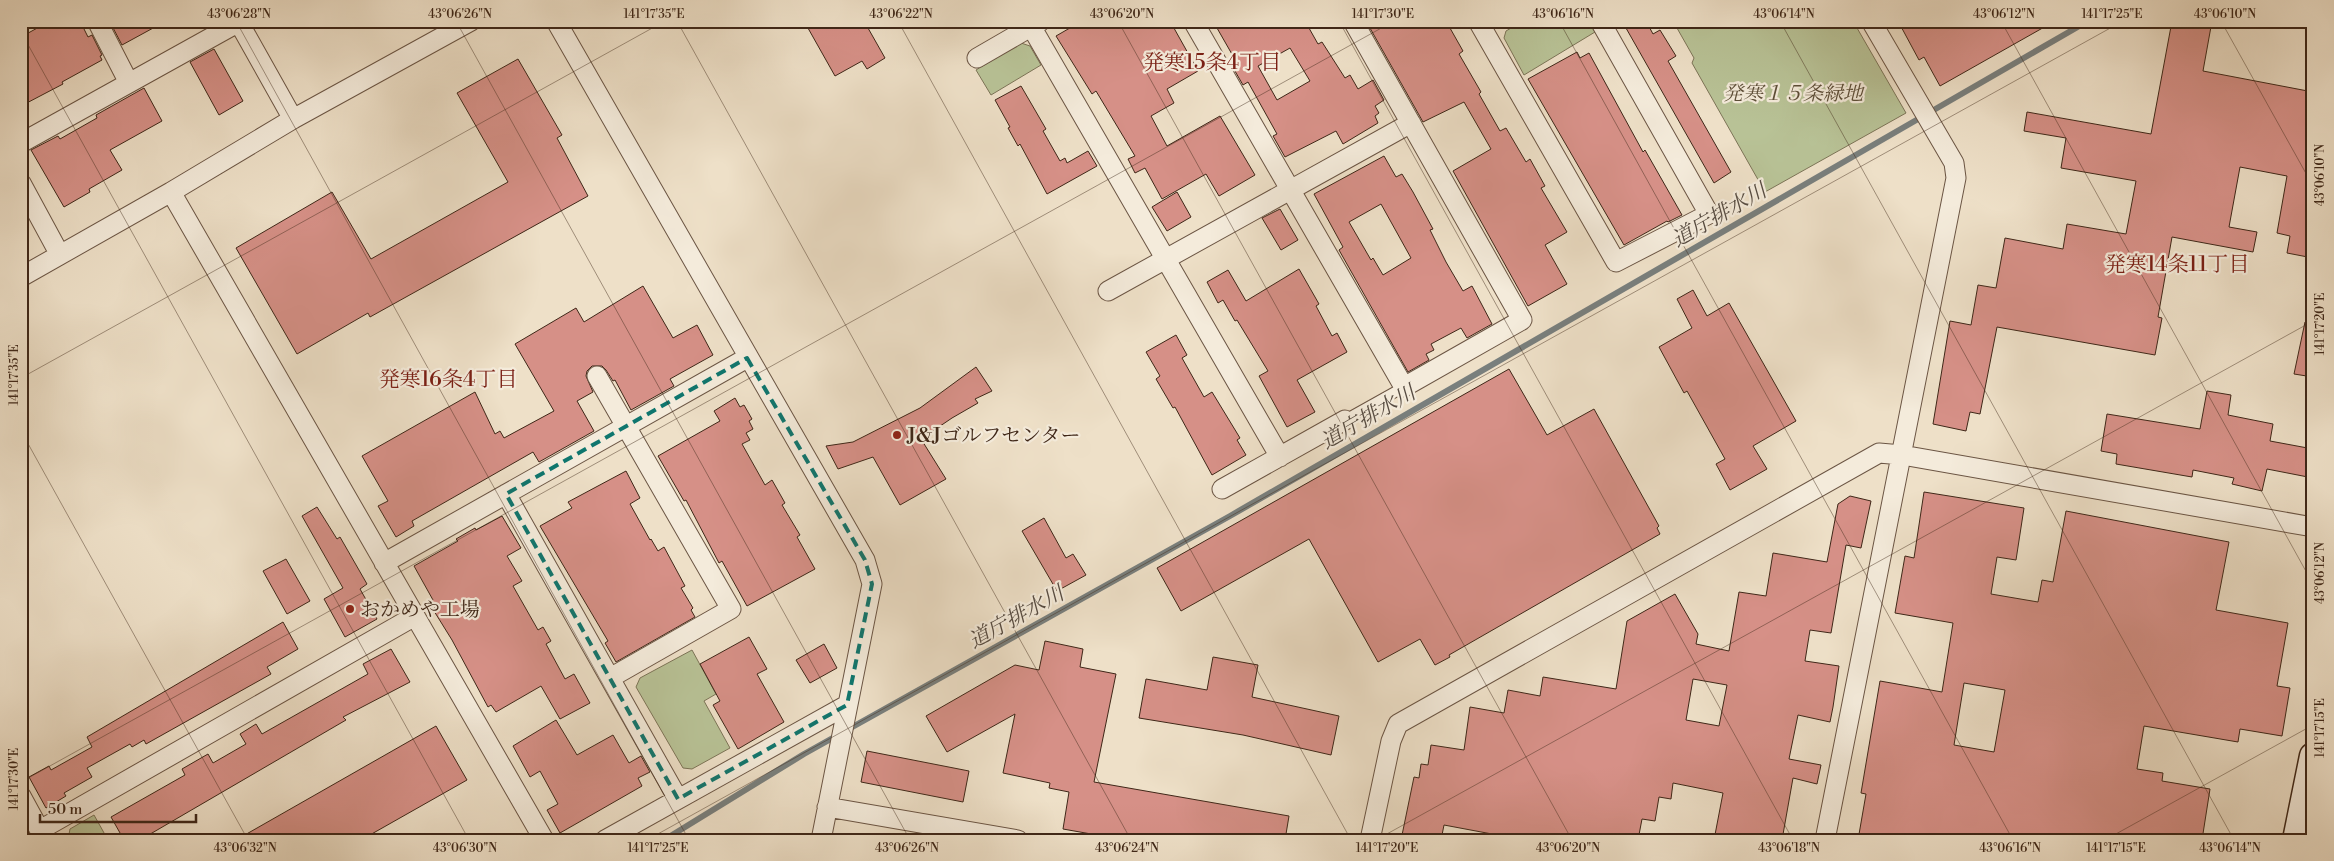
<svg xmlns="http://www.w3.org/2000/svg" width="2334" height="861" font-family="'Libre Bodoni','Noto Serif JP',serif">
<style>
.green{fill:#b8c296;stroke:#7c7457}
.lines{fill:none;stroke-linecap:round;stroke-linejoin:round}
.stream{stroke:#797f7d;stroke-width:6}
.building{fill:#d69087;stroke:#3f2718;fill-rule:evenodd}
.service-casing{stroke:#6b5544;stroke-width:12}
.minor-casing{stroke:#6b5544;stroke-width:21}
.secondary-casing{stroke:#3f2718;stroke-width:29}
.service{stroke:#f4ebdb;stroke-width:10}
.minor{stroke:#f4ebdb;stroke-width:19}
.secondary{stroke:#f4ebdb;stroke-width:26}
.marked{fill:none;stroke:#0f766e;stroke-width:4;stroke-dasharray:10 6;stroke-linejoin:round}
.ticks{fill:none;stroke:#3f2718;stroke-width:1;stroke-opacity:0.45}
.poi-dot{fill:#8f2418;stroke:#f4ebdb;stroke-width:2}
.labels{text-anchor:middle;stroke-width:4.5;stroke-linejoin:round;paint-order:stroke}
.park-label{font-size:20px;font-style:italic;fill:#5d4e38;stroke:#f4ebdb}
.poi-label{font-size:20px;fill:#3f2718;stroke:#f4ebdb;text-anchor:start}
.neighbourhood-label{font-size:21px;fill:#7a1f14;stroke:#f4ebdb}
.water-label{font-size:21px;font-style:italic;fill:#574c42;stroke:#f4ebdb}
.neatline{fill:none;stroke:#3f2718;stroke-width:2}
.ticks-label{font-size:12px;text-anchor:middle;fill:#3f2718}
</style>
<rect width="100%" height="100%" fill="#eee0c8"/>
<filter id="stains"><feTurbulence type="fractalNoise" baseFrequency=".004" numOctaves="4"/><feColorMatrix values="0 0 0 0 .2 0 0 0 0 .09 0 0 0 0 .02 0 0 0 .5 -.17"/></filter>
<radialGradient id="worn" r=".72"><stop offset=".6" stop-color="#630" stop-opacity="0"/><stop offset="1" stop-color="#630" stop-opacity=".3"/></radialGradient>
<path class="green" d="M1523,21H1589L1595,32L1524,75L1504,38L1506,31Z
M1673,21H1853L1906,113L1765,192L1692,63L1694,58Z
M1021,43L1030,46L1041,65L991,95L976,70Z
M692,650L716,694L704,701L730,748L692,769L683,768L636,687L640,678Z
M94,815L108,840H68L70,829Z"/>
<g class="lines">
<path class="stream" d="M664,840L804,754L1230,516L2088,21"/>
</g>
<path class="building" d="M50,21H80L88,37L92,35L102,55L100,56L102,60L62,82L63,84L21,106V37Z
M118,21H166L122,45L111,24Z
M804,21H864L885,58L867,69L862,61L835,76Z
M1082,21H1170L1198,71L1167,89L1174,103L1151,116L1167,146L1220,116L1255,175L1219,196L1206,174L1162,199L1145,168L1135,173L1128,159L1135,156L1096,91L1092,94L1056,36Z
M1213,21H1305L1318,44L1322,42L1345,78L1350,75L1358,89L1373,80L1384,100L1375,106L1379,113L1375,116L1378,123L1343,144L1336,131L1285,157L1273,136L1277,134L1248,82L1243,85L1228,59L1233,56ZM1290,48L1310,81L1277,100L1258,66Z
M1366,21H1446L1463,51L1459,54L1481,92L1479,94L1500,131L1506,128L1526,162L1530,159L1545,186L1541,188L1567,232L1545,245L1567,284L1528,306L1453,171L1491,149L1464,102L1423,122Z
M1622,21H1646L1653,34L1660,30L1676,56L1668,61L1731,172L1714,183Z
M1898,21H1932L1935,28L1948,21H2055L1940,86L1924,57L1919,60Z
M2172,21H2212L2203,71L2313,92V258L2287,253L2290,236L2277,233L2287,176L2240,167L2229,227L2257,232L2253,252L2172,237L2158,317L2162,318L2155,355L1997,327L1980,414L1970,412L1966,431L1933,424L1950,321L1971,325L1978,285L1996,288L2005,238L2063,249L2067,224L2126,234L2136,181L2061,168L2066,138L2024,131L2027,112L2151,134Z
M214,49L243,101L219,115L190,62Z
M1577,52L1580,58L1589,53L1643,152L1645,150L1682,215L1668,222L1667,221L1624,245L1528,79Z
M518,59L562,135L557,138L588,196L370,317L368,313L297,354L236,248L332,192L371,259L508,182L457,93Z
M1021,86L1046,129L1043,131L1060,161L1065,158L1067,163L1088,151L1097,166L1047,194L1020,144L1018,146L1008,128L1010,127L995,100Z
M144,88L162,121L110,150L122,170L89,189L90,192L64,207L31,150L58,136L60,139L97,118L96,115Z
M1384,156L1396,177L1402,174L1413,192L1433,229L1430,230L1446,262L1463,291L1472,286L1492,324L1467,338L1461,328L1431,344L1434,350L1426,354L1429,360L1408,372L1339,250L1343,247L1314,194ZM1381,204L1411,258L1383,275L1373,258L1371,260L1349,222Z
M1177,192L1191,217L1167,231L1152,207Z
M1280,209L1298,240L1281,250L1262,218Z
M1299,269L1319,304L1316,306L1332,336L1337,333L1347,352L1297,380L1315,412L1287,427L1259,376L1268,371L1237,320L1235,321L1223,300L1218,303L1207,282L1228,270L1246,301Z
M643,286L673,338L697,325L713,355L670,379L674,386L631,410L615,380L613,381L606,370L602,366H592L587,371L586,376L593,392L577,401L594,431L539,462L533,452L412,521L414,526L396,537L378,506L388,501L362,456L475,392L495,434L500,431L504,438L554,411L515,344L576,308L584,322Z
M1693,290L1707,316L1729,303L1796,421L1753,446L1767,469L1730,490L1716,464L1725,459L1687,391L1684,393L1659,347L1692,328L1677,299Z
M2305,322H2313V377L2294,374Z
M1176,335L1187,355L1182,358L1204,397L1212,392L1240,438L1237,440L1246,455L1212,475L1175,407L1173,408L1156,379L1160,376L1146,352Z
M976,367L992,391L975,399L978,403L952,418L921,439L946,479L900,505L873,457L838,469L826,446L853,442L920,408Z
M1509,369L1547,435L1594,409L1659,526L1657,528L1660,534L1449,655L1450,657L1435,665L1420,639L1378,662L1309,539L1181,611L1157,568Z
M2207,391L2231,395L2228,415L2273,424L2270,441L2313,449V478L2267,469L2262,491L2232,484L2234,478L2193,470L2192,477L2116,464L2117,454L2101,451L2107,414L2200,429Z
M735,398L740,407L744,405L752,419L749,421L753,429L746,433L750,440L742,444L765,485L772,480L785,503L782,505L800,535L797,537L815,569L747,606L722,561L719,563L686,500L684,501L658,456L720,421L714,411Z
M626,471L640,498L630,504L650,540L651,539L658,551L664,547L685,586L681,588L693,608L691,610L695,617L616,662L605,643L608,641L540,526L572,508L568,502Z
M1924,492L2024,508L2016,560L1997,557L1991,594L2038,602L2042,580L2053,582L2066,511L2229,542L2216,610L2288,623L2277,686L2290,688L2282,736L2240,729L2238,742L2144,726L2137,769L2163,773L2162,781L2210,789L2202,840H1858L1866,794L1861,793L1880,681L1942,692L1953,623L1895,613L1905,556L1914,558ZM1964,683L2005,690L1994,752L1954,745Z
M1850,496L1871,501L1861,548L1846,545L1831,633L1810,630L1805,661L1839,666L1833,707L1830,722L1798,715L1789,759L1821,765L1817,784L1793,778L1782,840H1714L1723,793L1673,783L1671,799L1659,797L1655,821L1642,819L1638,840H1491L1492,834L1444,825L1441,840H1401L1414,777L1419,778L1421,764L1428,765L1431,745L1464,750L1470,707L1504,713L1508,690L1540,696L1543,677L1616,689L1627,621L1675,594L1698,634L1696,644L1729,651L1739,592L1766,596L1773,553L1827,562L1838,504ZM1693,679L1727,685L1719,726L1686,720Z
M317,507L337,539L340,537L367,584L360,589L377,619L345,637L324,599L343,588L302,516Z
M502,516L521,548L507,556L522,581L513,586L538,630L543,627L551,641L546,644L565,679L574,674L590,703L560,719L541,686L496,712L491,705L488,707L452,640L434,611L436,610L431,601L433,600L414,566L458,541L456,539L475,528L476,530Z
M1044,518L1066,558L1073,554L1086,575L1057,591L1022,531Z
M286,559L310,601L287,614L263,571Z
M283,622L298,649L267,667L271,674L146,744L144,740L132,747L130,744L87,768L92,777L64,793L66,796L46,808L29,777L49,766L51,770L92,747L87,737Z
M749,637L767,669L757,674L784,722L738,749L713,705L720,701L700,664Z
M1045,641L1083,649L1080,667L1116,674L1094,782L1289,816L1285,840H1125L1063,829L1069,792L1049,788L1050,783L1003,773L1015,714L947,752L926,716L1015,665L1039,670Z
M824,644L837,668L810,683L796,660Z
M391,649L410,682L343,717L346,720L140,840H124L111,817L185,775L182,769L208,754L213,763L246,744L240,734L256,724L262,734L368,674L363,664Z
M1213,657L1258,665L1252,697L1339,716L1331,755L1243,735L1139,718L1146,679L1207,690Z
M556,720L577,755L613,735L629,763L641,756L650,772L638,778L642,786L560,833L547,810L558,804L540,771L530,777L513,746Z
M436,726L467,780L361,840H236Z
M867,751L969,771L963,802L861,782Z"/>
<g class="lines">
<g class="service-casing">
<path id="service" d="M1345,420L1404,387"/>
</g>
<g class="minor-casing">
<path id="minor" d="M97,21L129,83
M238,21L293,119
M556,21L865,560L872,584L821,840
M1028,21L1280,457
M1193,21L1404,387L1522,320L1353,21
M1478,21L1616,262L1709,214L1600,21
M977,58L1041,21
M21,143L239,22
M21,183L60,255
M171,192L544,840
M21,277L171,192L293,119L471,21
M1108,291L1411,123
M597,376L731,609L610,678
M1222,489L1345,420
M506,494L678,799
M384,563L747,358
M21,796L45,840
M827,807L1018,840
M40,830L415,616
M605,840L847,705
M1370,840L1391,741L1398,724L1879,453L1902,455L2313,527
M1825,840L1956,178L1954,163L1871,21"/>
</g>
<g class="secondary-casing">
<path id="secondary" d="M2296,840L2313,756"/>
</g>
<use href="#service" class="service"/>
<use href="#minor" class="minor"/>
<use href="#secondary" class="secondary"/>
</g>
<path class="marked" d="M747,358L865,560L872,584L847,705L678,799L506,494Z"/>
<path class="ticks" d="M236,21L689,840M456,21L910,840M677,21L1131,840M898,21L1351,840M1118,21L1572,840M1339,21L1793,840M1559,21L2013,840M1780,21L2234,840M2001,21L2313,584M2221,21L2313,186M21,32L469,840M21,378L665,21M21,431L248,840M21,782L1394,21M21,829L27,840M647,840L2123,21M1376,840L2313,321M2105,840L2313,725"/>
<g class="poi-dot">
<circle cx="897" cy="435" r="5"/>
<circle cx="350" cy="609" r="5"/>
</g>
<g class="labels">
<g class="park-label">
<text x="1793" y="100">発寒１５条緑地</text>
</g>
<g class="poi-label">
<text x="907" y="442">J&amp;Jゴルフセンター</text>
<text x="360" y="616">おかめや工場</text>
</g>
<g class="neighbourhood-label">
<text x="1212" y="69">発寒15条4丁目</text>
<text x="2177" y="271">発寒14条11丁目</text>
<text x="448" y="386">発寒16条4丁目</text>
</g>
<g class="water-label">
<text transform="translate(1719 215) rotate(-30)" y="7">道庁排水川</text>
<text transform="translate(1368 417) rotate(-30)" y="7">道庁排水川</text>
<text transform="translate(1016 617) rotate(-29)" y="7">道庁排水川</text>
</g>
</g>
<rect width="2334" height="861" fill="none" stroke="#eee0c8" stroke-width="55"/>
<path d="M40 814v8h156v-8" fill="none" stroke="#3f2718" stroke-width="2.5"/>
<text x="48" y="814" font-size="15" fill="#3f2718" stroke="#f4ebdb" stroke-width="4" paint-order="stroke">50 m</text>
<rect x="28" y="28" width="2278" height="806" class="neatline"/>
<g class="ticks-label">
<text x="239" y="18">43°06'28"N</text>
<text x="460" y="18">43°06'26"N</text>
<text x="654" y="18">141°17'35"E</text>
<text x="901" y="18">43°06'22"N</text>
<text x="1122" y="18">43°06'20"N</text>
<text x="1383" y="18">141°17'30"E</text>
<text x="1563" y="18">43°06'16"N</text>
<text x="1784" y="18">43°06'14"N</text>
<text x="2004" y="18">43°06'12"N</text>
<text x="2112" y="18">141°17'25"E</text>
<text x="2225" y="18">43°06'10"N</text>
<text transform="translate(2320 175) rotate(-90)" y="4">43°06'10"N</text>
<text transform="translate(2320 324) rotate(-90)" y="4">141°17'20"E</text>
<text transform="translate(14 375) rotate(-90)" y="4">141°17'35"E</text>
<text transform="translate(2320 573) rotate(-90)" y="4">43°06'12"N</text>
<text transform="translate(2320 728) rotate(-90)" y="4">141°17'15"E</text>
<text transform="translate(14 779) rotate(-90)" y="4">141°17'30"E</text>
<text x="245" y="852">43°06'32"N</text>
<text x="465" y="852">43°06'30"N</text>
<text x="658" y="852">141°17'25"E</text>
<text x="907" y="852">43°06'26"N</text>
<text x="1127" y="852">43°06'24"N</text>
<text x="1387" y="852">141°17'20"E</text>
<text x="1568" y="852">43°06'20"N</text>
<text x="1789" y="852">43°06'18"N</text>
<text x="2010" y="852">43°06'16"N</text>
<text x="2116" y="852">141°17'15"E</text>
<text x="2230" y="852">43°06'14"N</text>
</g>
<rect width="100%" height="100%" filter="url(#stains)"/>
<rect width="100%" height="100%" fill="url(#worn)"/>
</svg>
